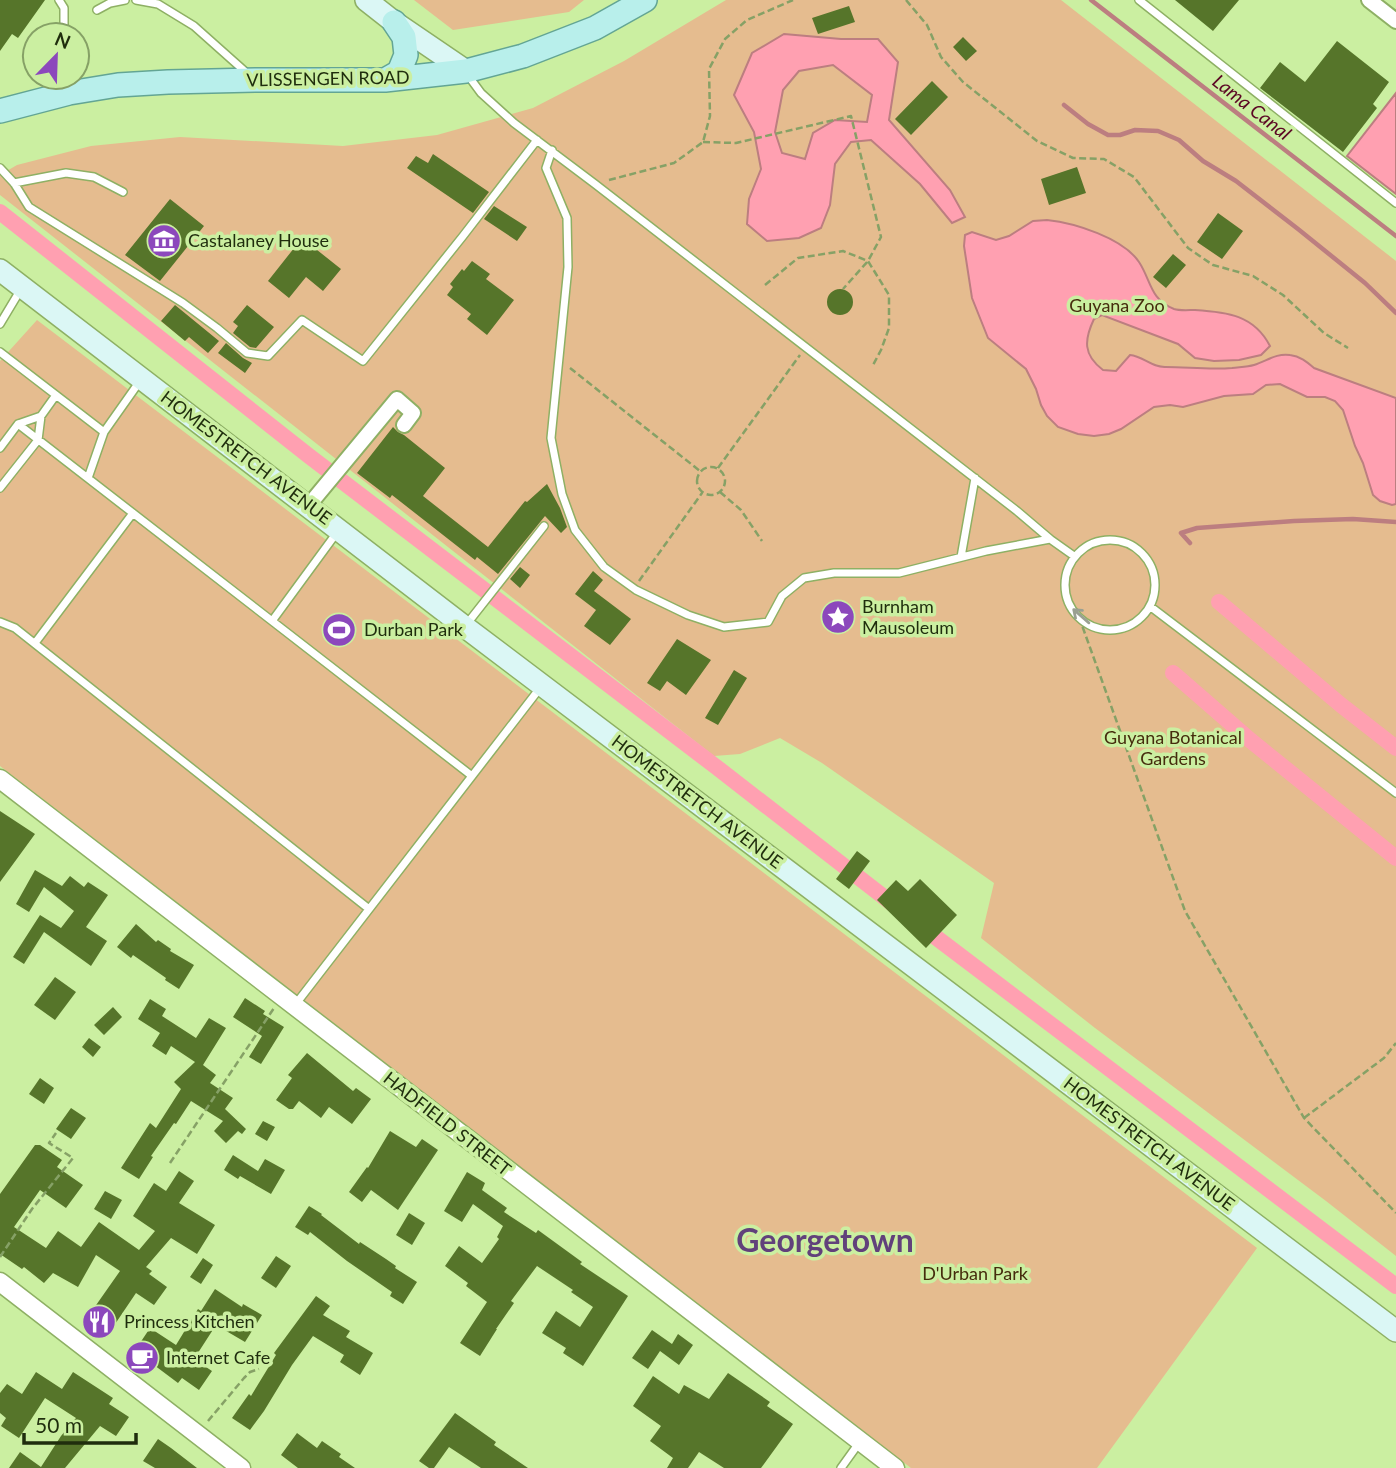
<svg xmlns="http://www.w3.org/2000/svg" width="1396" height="1468" font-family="Lato,sans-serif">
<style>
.green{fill:#e5bc8f}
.water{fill:#ffa0b1;stroke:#bc7e80;stroke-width:2;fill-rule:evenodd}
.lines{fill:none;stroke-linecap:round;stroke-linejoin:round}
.stream{stroke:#bc7e80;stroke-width:4.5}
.canal{stroke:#ffa0b1;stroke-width:16}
.building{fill:#56752a}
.service-casing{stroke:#8eb064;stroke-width:10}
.minor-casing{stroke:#8eb064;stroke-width:18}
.tertiary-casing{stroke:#8eb064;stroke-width:21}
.secondary-casing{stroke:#8eb064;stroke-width:24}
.primary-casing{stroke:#63a594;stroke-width:26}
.path{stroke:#86a166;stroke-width:2.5;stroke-dasharray:7 3.5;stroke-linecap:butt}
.service{stroke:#fff;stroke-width:7}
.minor{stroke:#fff;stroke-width:14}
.tertiary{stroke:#fff;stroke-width:18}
.secondary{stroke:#dbf7f5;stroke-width:21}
.primary{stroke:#b8efeb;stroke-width:23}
.oneway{stroke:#9aa092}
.labels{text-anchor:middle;stroke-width:7;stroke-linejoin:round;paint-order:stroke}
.street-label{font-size:18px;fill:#1f2d0d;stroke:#cbefa1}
.poi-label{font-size:18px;fill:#1f2d0d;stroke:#cbefa1;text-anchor:start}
.park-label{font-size:18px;fill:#452c0d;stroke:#cbefa1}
.water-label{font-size:19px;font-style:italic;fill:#5b0724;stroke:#cbefa1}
.town-label{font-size:32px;font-weight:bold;fill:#61417b;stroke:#cbefa1}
</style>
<rect width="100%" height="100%" fill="#cbefa1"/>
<path class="green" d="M414,0H584L569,12L453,30Z
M726,0H1061L1396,261V1256L1326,1201L1095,1028L981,938L994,883L822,763L780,738L740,754L714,756L0,195V175L17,165L91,146L180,137L343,146L437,135L533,108L624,61Z
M37,320L1257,1248L1097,1468H911L0,766V361Z"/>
<path class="water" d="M784,34L841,39H878L898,62L889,120L950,190L965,217L952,223L920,184L871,140L851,142L835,164L830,205L821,228L799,238L767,241L747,224L749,199L761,169L754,132L734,95L752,53ZM833,65L872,95L867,122L835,120L813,133L805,159L782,153L775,132L783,90L799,71Z
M1396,93V194L1347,156Z
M1047,220C1075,223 1123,238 1139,262C1151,280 1150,300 1174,309C1180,311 1189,310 1195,310C1227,312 1254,315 1270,346L1261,355L1239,360L1214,361L1195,358L1178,344L1102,315L1094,319C1084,340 1083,355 1103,370L1116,371L1130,355C1143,356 1152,368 1166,367C1187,367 1210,370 1232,368C1239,367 1247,367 1254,365C1267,361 1276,353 1290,355C1300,356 1307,362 1314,368L1396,398V504L1392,505L1380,501L1373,495L1363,463L1355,446L1343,410L1335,401L1325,397H1307L1280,384L1266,385L1253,394L1224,396L1183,407L1170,405L1154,407L1121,429L1109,434L1094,436L1078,434L1058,427L1047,416L1041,405L1036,389L1026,369L988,338L972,298L964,246L965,235L972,232L996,240L1009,236L1033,221Z"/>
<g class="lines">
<path class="stream" d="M1091,0L1396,236
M1064,105L1088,124L1108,135H1120L1135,130L1158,131L1179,140L1203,161L1236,181L1298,229L1365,283L1396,313
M1190,543L1181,533L1197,528L1294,521L1353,519L1396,522"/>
<path class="canal" d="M0,212L309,456L715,766L898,908
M1219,602L1341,705L1396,748
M1173,673L1250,740L1396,858
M921,926L1396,1286"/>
</g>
<path class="building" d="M0,0H45L18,38L12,34L0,51Z
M1175,0H1239L1213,31Z
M849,6L855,22L818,34L812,18Z
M963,37L977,51L966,61L953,47Z
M1337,41L1389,82L1373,104L1377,108L1343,152L1260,88L1280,62L1305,82Z
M932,81L948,97L911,135L895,119Z
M433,154L489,192L473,213L407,168L416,156L428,163Z
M1077,167L1086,193L1049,205L1041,179Z
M170,199L204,226L160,281L125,255Z
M494,206L527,227L517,241L484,219Z
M1218,213L1243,231L1222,259L1197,242Z
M302,238L341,269L323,291L306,277L289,298L268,281Z
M1173,254L1186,265L1166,288L1153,277Z
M472,261L490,274L486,279L514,300L487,335L467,319L471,314L447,295L453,287L450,284L462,269L464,271Z
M827 302a13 13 0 1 1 26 0a13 13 0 1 1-26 0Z
M175,305L219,341L208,353L189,337L185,341L161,321Z
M247,305L274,327L256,348L250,347L233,333L238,326L233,322Z
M226,343L243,358L252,363L245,373L218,353Z
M393,427L398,432L404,435L445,468L423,496L488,547L525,501L527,502L547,484L560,508L567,527L561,533L545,516L498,574L477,557L475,560L392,495L390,498L357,473Z
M520,567L530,575L520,588L510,579Z
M593,571L603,580L594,591L631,619L610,645L584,626L596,610L575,594Z
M677,639L711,660L686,695L667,681L660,691L647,683Z
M734,670L747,678L718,725L705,718Z
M0,811L35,834L0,882Z
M857,851L870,861L849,889L836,879Z
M35,870L62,886L70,876L84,887L88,882L108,895L86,927L107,941L91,966L44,932L24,964L13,957L40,915L61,928L74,911L44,887L29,912L16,904Z
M920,879L957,915L926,948L877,900L896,880L908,891Z
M136,924L156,942L158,940L171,949L170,951L194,965L179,989L165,980L166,978L133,955L131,958L117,947Z
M55,977L76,992L55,1020L34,1005Z
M245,998L265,1011L263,1014L284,1027L261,1064L249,1057L262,1036L233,1017Z
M150,999L166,1009L162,1016L196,1038L209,1018L226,1028L203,1065L216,1075L210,1083L233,1098L225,1109L246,1129L242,1134L238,1131L226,1143L214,1131L223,1121L191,1101L176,1124L174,1123L151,1156L153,1157L139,1179L121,1168L150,1123L156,1128L181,1089L174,1082L195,1062L171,1046L166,1055L152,1046L160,1033L138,1019Z
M113,1007L122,1017L104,1035L94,1025Z
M89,1038L101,1047L93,1057L82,1047Z
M307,1053L353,1091L356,1088L371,1099L352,1124L329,1107L321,1118L299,1101L293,1109H289L276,1100L292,1078L288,1075Z
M40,1078L54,1088L44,1104L29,1094Z
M71,1108L86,1118L71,1139L56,1129Z
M263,1121L275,1127L267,1141L255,1134Z
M390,1131L416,1147L422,1139L438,1150L398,1210L371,1190L362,1202L349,1192L367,1167L368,1168Z
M35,1145H40L62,1160L57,1167L83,1185L66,1208L40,1190L14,1227L46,1248L58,1231L81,1247L99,1222L139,1250L155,1231L133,1216L154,1183L166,1191L179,1171L194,1181L179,1203L215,1225L197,1254L171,1238L146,1267L152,1271L149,1274L167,1287L154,1305L136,1293L109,1333L87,1318L120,1271L96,1255L78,1287L53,1273L44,1283L24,1267L22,1269L0,1254V1194Z
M233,1155L258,1171L265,1159L285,1170L271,1194L240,1176L238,1179L224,1170Z
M467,1172L485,1183L482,1190L507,1208L504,1212L536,1233L538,1230L582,1262L580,1264L628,1296L583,1366L563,1353L566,1348L542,1333L556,1311L580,1327L593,1307L571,1292L573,1290L537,1266L511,1301L514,1303L496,1329H497L480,1356L460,1343L487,1302L466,1286L468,1283L445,1266L459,1246L482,1263L499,1239L497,1237L503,1226L473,1204L462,1222L444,1211Z
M105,1191L122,1200L111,1219L94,1209Z
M309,1206L322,1214L321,1215L359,1244L360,1242L386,1259L396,1266L395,1268L417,1282L403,1304L390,1296L392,1292L347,1261L310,1232L308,1235L295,1227Z
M409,1213L425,1223L412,1245L396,1235Z
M276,1256L291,1266L276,1288L261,1278Z
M203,1258L213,1265L201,1284L190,1277Z
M215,1289L242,1307L243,1304L262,1315L245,1342L216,1325L194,1359L212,1371L199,1390L182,1378L178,1383L154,1365L152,1368L132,1355L150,1328L176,1345L198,1309L201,1311Z
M316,1296L330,1306L323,1315L350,1331L346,1337L373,1353L360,1375L340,1362L344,1355L313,1336L292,1365L264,1411L250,1430L232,1418L249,1394L251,1396L276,1355L274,1353Z
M652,1330L672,1344L678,1334L693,1345L679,1365L660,1351L648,1369L632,1358Z
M36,1372L62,1389L73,1372L113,1398L109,1404L129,1417L116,1436L100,1426L65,1468H9L20,1452L41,1467L61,1436L76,1418L45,1398L19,1438L1,1426L6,1418L0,1413V1393L7,1384L22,1394Z
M728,1373L770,1402L767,1406L793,1424L761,1468H724L699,1452L688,1468H667L673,1458L650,1441L661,1426L633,1406L653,1376L679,1394L684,1385L709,1399Z
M455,1413L496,1442L494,1445L528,1468H481L449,1447L434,1468H429L419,1461Z
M297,1433L317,1448L322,1441L341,1454L339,1457L355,1468H298L281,1455Z
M158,1439L171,1448L197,1468H155L143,1461Z"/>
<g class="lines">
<g class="service-casing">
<path id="service" d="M59,0L64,8V35
M136,0L158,4L194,26L249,75
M1139,0L1396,203
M97,10L110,3L125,0
M467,74L481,93L514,123L595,184L1017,511L1050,539L1074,556
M552,150L546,168L567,218L568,267L551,438L562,494L575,530L604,567L636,590L688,615L724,627L768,622L782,596L804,578L834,573H899L986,551L1050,539
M0,168L14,183L29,207L183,303L217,328L247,353L268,356L302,320L363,361L463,236L537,140
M14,183L66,173L94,177L123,192
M0,324L21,289
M0,352L104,432
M18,424L472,776
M0,448L18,424L41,416L56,395
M88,478L104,432L140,381
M0,488L38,440L41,416
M1065 585a45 45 0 1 1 90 0a45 45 0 1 1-90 0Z
M961,557L975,478
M1151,607L1396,793
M272,621L338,531
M0,622L15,628L369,909
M466,625L544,526
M35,643L133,513
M295,1005L540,688
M841,1468L859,1443"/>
</g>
<g class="minor-casing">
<path id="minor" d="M1369,0L1396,21
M309,505L397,399L413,413L404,425"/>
</g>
<g class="tertiary-casing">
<path id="tertiary" d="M0,779L895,1468
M0,1282L241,1468"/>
</g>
<g class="secondary-casing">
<path id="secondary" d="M366,0L394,22L466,71
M0,270L465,627L1396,1331"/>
</g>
<g class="primary-casing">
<path id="primary" d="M385,80L399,72L406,55L404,37L394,22
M0,111L69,93L118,85L168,82L255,80H385L466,71L523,56L595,28L645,0"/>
</g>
<path class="path" d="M906,0L927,25L941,57L963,82L1037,141L1073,158L1104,159L1134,177L1188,248L1213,265L1253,276L1283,295L1324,333L1348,348
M703,142L736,143L851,116L881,237L868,261L843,289
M609,180L674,163L703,142L710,116L709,69L725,39L747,20L793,0
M765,285L798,258L843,251L868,261L889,295V328L881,350L872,367
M570,368L700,471
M697 481a14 14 0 1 1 28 0a14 14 0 1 1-28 0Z
M718,468L800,355
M720,492L741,510L762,541
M639,581L702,493
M1079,617L1185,911L1304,1118L1396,1213
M1304,1118L1384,1058L1396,1043
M170,1163L274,1008
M0,1257L32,1209L73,1158L49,1143L56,1133
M208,1421L244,1378L250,1372L259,1369"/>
<use href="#service" class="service"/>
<use href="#minor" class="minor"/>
<use href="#tertiary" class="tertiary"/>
<use href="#secondary" class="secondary"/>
<use href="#primary" class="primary"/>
</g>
<defs><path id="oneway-shaft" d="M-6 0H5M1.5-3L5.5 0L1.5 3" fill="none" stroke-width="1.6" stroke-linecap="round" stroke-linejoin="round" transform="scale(1.75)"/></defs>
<use class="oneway" href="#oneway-shaft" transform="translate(1081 616) rotate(-139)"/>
<defs>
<g id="museum-disc" transform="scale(1.75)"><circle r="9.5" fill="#8c48bc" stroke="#cbefa1"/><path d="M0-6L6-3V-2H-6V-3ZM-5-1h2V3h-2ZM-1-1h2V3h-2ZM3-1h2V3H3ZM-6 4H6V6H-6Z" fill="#fff"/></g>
<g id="sight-disc" transform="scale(1.75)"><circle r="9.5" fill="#8c48bc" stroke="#cbefa1"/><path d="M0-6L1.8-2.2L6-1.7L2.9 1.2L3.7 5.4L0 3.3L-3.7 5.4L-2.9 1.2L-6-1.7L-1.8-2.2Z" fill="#fff"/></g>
<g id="stadium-disc" transform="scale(1.75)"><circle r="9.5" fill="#8c48bc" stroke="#cbefa1"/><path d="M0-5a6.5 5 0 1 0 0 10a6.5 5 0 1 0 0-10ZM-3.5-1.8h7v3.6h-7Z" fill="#fff"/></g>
<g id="restaurant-disc" transform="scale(1.75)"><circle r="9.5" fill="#8c48bc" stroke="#cbefa1"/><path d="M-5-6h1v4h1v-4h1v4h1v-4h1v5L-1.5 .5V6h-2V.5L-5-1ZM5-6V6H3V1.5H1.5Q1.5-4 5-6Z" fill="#fff"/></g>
<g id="cafe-disc" transform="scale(1.75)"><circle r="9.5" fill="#8c48bc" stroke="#cbefa1"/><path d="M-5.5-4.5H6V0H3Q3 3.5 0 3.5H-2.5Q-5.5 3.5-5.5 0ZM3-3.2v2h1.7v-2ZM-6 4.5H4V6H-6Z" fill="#fff"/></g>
</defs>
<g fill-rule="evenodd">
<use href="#museum-disc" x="164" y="241"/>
<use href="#sight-disc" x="838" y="617"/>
<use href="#stadium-disc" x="339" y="630"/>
<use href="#restaurant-disc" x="99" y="1322"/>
<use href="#cafe-disc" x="142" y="1358"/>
</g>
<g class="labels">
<g class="street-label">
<text transform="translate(328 79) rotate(-1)" y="6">VLISSENGEN ROAD</text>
<text transform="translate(246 458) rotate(37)" y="6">HOMESTRETCH AVENUE</text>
<text transform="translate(697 802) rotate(37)" y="6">HOMESTRETCH AVENUE</text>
<text transform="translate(447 1124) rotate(38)" y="6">HADFIELD STREET</text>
<text transform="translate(1149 1144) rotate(37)" y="6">HOMESTRETCH AVENUE</text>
</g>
<g class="poi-label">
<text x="188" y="247">Castalaney House</text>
<text x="862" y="613">Burnham<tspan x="862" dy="21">Mausoleum</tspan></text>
<text x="364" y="636">Durban Park</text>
<text x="124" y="1328">Princess Kitchen</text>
<text x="166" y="1364">Internet Cafe</text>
</g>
<g class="park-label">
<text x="1117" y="312">Guyana Zoo</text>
<text x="1173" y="744">Guyana Botanical<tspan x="1173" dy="21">Gardens</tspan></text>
<text x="975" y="1280">D'Urban Park</text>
</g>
<g class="water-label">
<text transform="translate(1252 107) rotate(38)" y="7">Lama Canal</text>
</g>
<g class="town-label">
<text x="825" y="1252">Georgetown</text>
</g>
</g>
<g transform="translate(56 56) rotate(23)"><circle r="33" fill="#cbefa1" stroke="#86a166" stroke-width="2"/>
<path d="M0-5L12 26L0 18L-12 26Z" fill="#8c48bc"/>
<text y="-10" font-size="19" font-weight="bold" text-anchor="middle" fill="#1f2d0d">N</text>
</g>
<path d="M24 1433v10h112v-10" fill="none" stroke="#1f2d0d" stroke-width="3.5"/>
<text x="35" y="1433" font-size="21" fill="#1f2d0d" stroke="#cbefa1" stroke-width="5" paint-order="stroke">50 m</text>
</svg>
